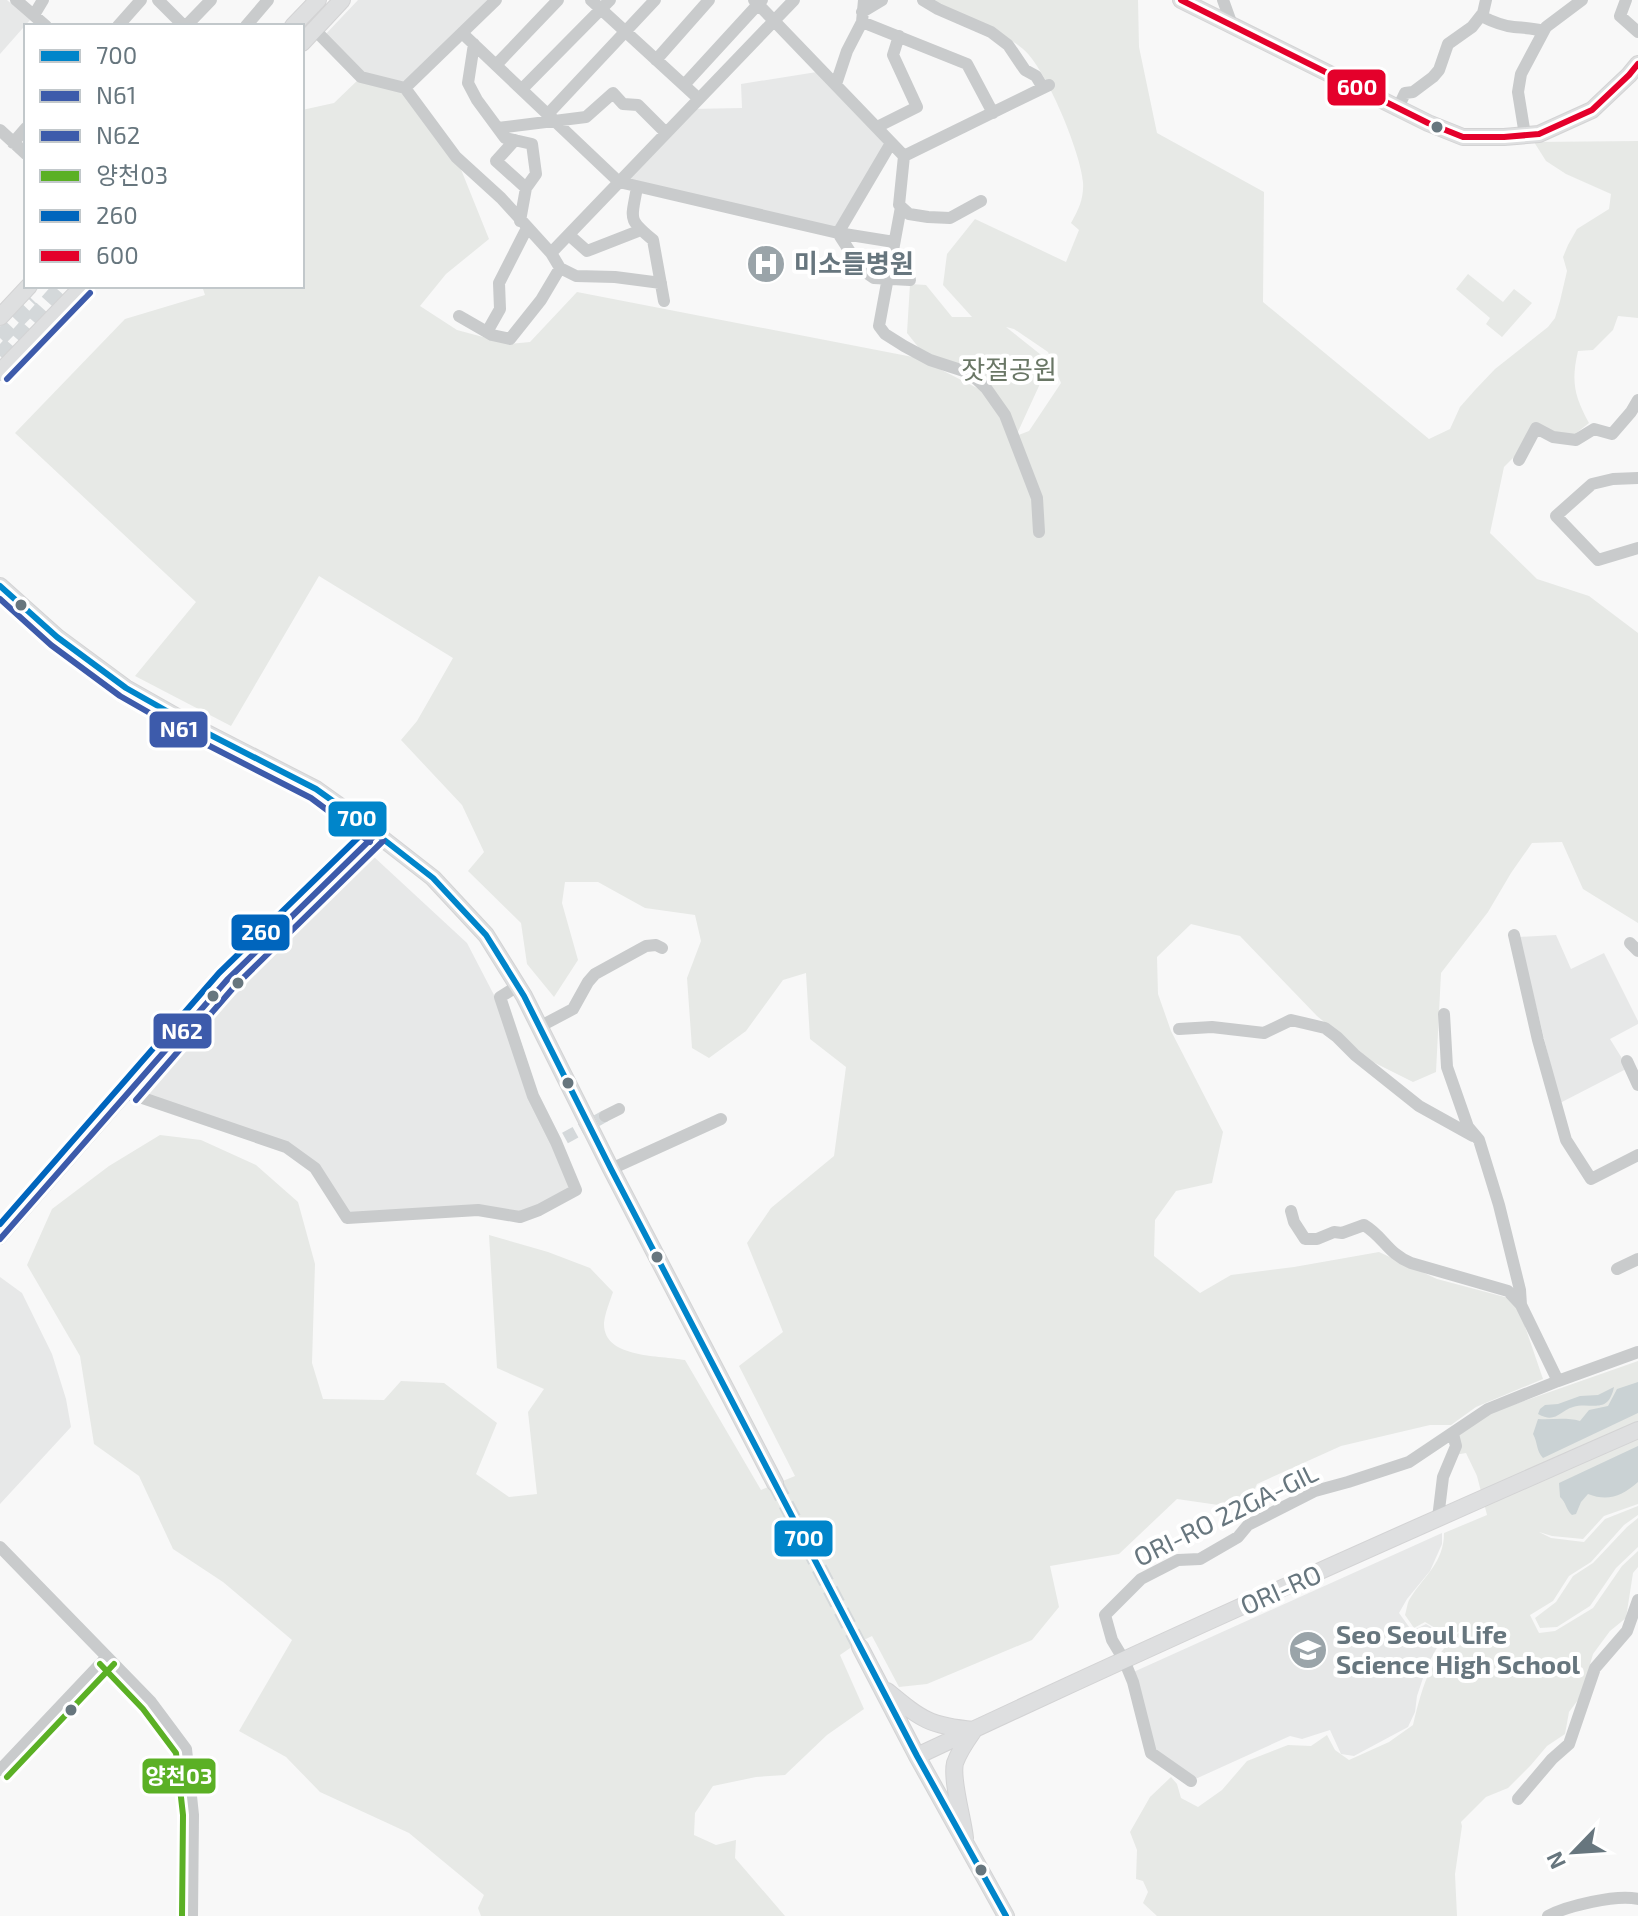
<svg xmlns="http://www.w3.org/2000/svg" width="1638" height="1916" font-family="'Exo 2','Noto Sans KR',sans-serif">
<style>
.built{fill:#e7e8e8}
.green{fill:#e7e9e6;fill-rule:evenodd}
.water{fill:#cad2d4}
.lines{fill:none;stroke-linecap:round;stroke-linejoin:round}
.minor-tunnel{stroke:#d4d8da;stroke-width:12;stroke-dasharray:12 6;stroke-linecap:butt}
.major-tunnel{stroke:#d4d8da;stroke-width:16;stroke-dasharray:16 8;stroke-linecap:butt}
.major-casing{stroke:#d3d3d4;stroke-width:18}
.minor{stroke:#c9cbcc;stroke-width:12}
.major{stroke:#dedfe0;stroke-width:16}
.bus-1-casing{stroke:#fff;stroke-width:12}
.bus-2-casing{stroke:#fff;stroke-width:12}
.bus-3-casing{stroke:#fff;stroke-width:12}
.bus-4-casing{stroke:#fff;stroke-width:12}
.bus-5-casing{stroke:#fff;stroke-width:12}
.bus-6-casing{stroke:#fff;stroke-width:12}
.bus-1{stroke:#0085ca;stroke-width:6}
.bus-2{stroke:#3d5bab;stroke-width:6}
.bus-3{stroke:#3d5bab;stroke-width:6}
.bus-4{stroke:#5bb025;stroke-width:6}
.bus-5{stroke:#0065bd;stroke-width:6}
.bus-6{stroke:#e4002b;stroke-width:6}
.bus-dot{fill:#67767e;stroke:#fff;stroke-width:3}
.labels{text-anchor:middle;stroke-width:8;stroke-linejoin:round;paint-order:stroke}
.poi-label{font-size:26px;font-weight:bold;fill:#67767e;stroke:#fff;text-anchor:start}
.park-label{font-size:26px;fill:#6a7766;stroke:#fff}
.street-label{font-size:26px;fill:#67767e;stroke:#fff}
.line-badge{stroke:#fff;stroke-width:3}
.badge-label{font-size:22px;text-anchor:middle;font-weight:bold;fill:#fff}
</style>
<rect width="100%" height="100%" fill="#f8f8f8"/>
<path class="built" d="M0,0H7L30,20L0,54Z
M358,0H496L405,88L361,77L323,37Z
M823,71L891,143L838,233L619,182L689,109L742,108L741,84Z
M373,856L467,943L507,1020L576,1190L520,1217L478,1210L347,1218L315,1168L286,1147L128,1093L237,993Z
M1556,935L1571,969L1604,953L1638,1021V1024L1610,1039L1628,1068L1560,1103L1519,937Z
M0,1277L22,1293L52,1354L66,1399L71,1427L0,1504Z
M1442,1533V1544L1430,1571L1407,1599L1399,1613L1412,1631L1426,1624L1444,1635L1427,1666L1417,1696L1415,1712L1408,1727L1354,1756L1341,1754L1330,1730L1302,1739L1290,1736L1191,1781L1151,1753L1129,1674Z"/>
<path class="green" d="M924,0H1138L1139,47L1157,133L1264,192L1263,302L1429,439L1450,429L1460,407L1475,390L1495,369L1548,327L1555,318L1560,301L1567,271L1563,257L1568,245L1577,229L1609,209L1611,194L1566,174L1546,161L1534,142L1638,141V318L1618,316L1613,330L1593,350L1578,351C1571,381 1574,396 1589,423L1574,435L1557,433L1537,424L1521,450L1504,467L1490,533L1537,579L1589,596L1638,633V923L1583,889L1562,842L1532,843L1511,873L1488,912L1441,973L1436,1072L1413,1082L1373,1062L1317,1016L1240,936L1191,924L1157,957L1158,994L1171,1031L1223,1132L1212,1183L1176,1191L1155,1220L1154,1256L1200,1293L1231,1275L1294,1267L1379,1252L1437,1279L1516,1300L1543,1379L1476,1407L1451,1425H1430L1341,1446L1257,1484L1246,1509L1177,1499L1119,1554L1050,1566L1059,1607L1032,1640L927,1684L899,1687L872,1636L858,1643L815,1559L856,1644L840,1655L864,1709L827,1735L785,1775L756,1777L713,1786L695,1813L694,1835L716,1845L736,1840L735,1858L785,1916H481L478,1908L484,1895L409,1833L320,1792L286,1757L239,1731L292,1640L223,1582L173,1549L139,1476L94,1444L80,1356L27,1265L52,1209L109,1166L160,1135L201,1140L256,1165L298,1202L315,1264L312,1363L323,1399L384,1400L401,1381L444,1383L497,1423L476,1474L509,1497L537,1494L528,1412L544,1389L497,1368L489,1235L548,1252L590,1268L613,1292C610,1301 605,1313 604,1323C603,1359 661,1355 685,1360L761,1490L795,1476L739,1366L783,1332L747,1243L771,1208L834,1156L846,1067L810,1039L806,973L783,980L746,1031L709,1058L692,1048L687,978L701,941L695,915L645,908L598,882H565L562,903L578,960L554,997L527,964L521,923L468,871L484,852L462,805L401,740L417,721L453,658L319,576L231,726L135,676L196,602L15,433L125,319L205,295L202,286H302V110L334,103L361,77L405,88L456,157L489,239L446,274L420,306L457,330L509,344L530,342L577,292L918,358L981,390L961,364L927,358L907,333L910,284L926,285L952,317H972L943,285L947,254L975,219L1066,262L1079,230L1071,223C1079,209 1084,198 1083,182C1081,153 1046,68 1023,49C995,26 958,14 924,0ZM1006,327L1014,329L1048,352L1061,383L1029,431L1016,436L1050,362Z
M1468,274L1503,302L1514,289L1532,303L1502,337L1486,324L1490,318L1456,289Z
M1638,1361V1504L1604,1516L1583,1539L1552,1536L1539,1532L1551,1538L1584,1542L1605,1519L1638,1506V1515L1624,1525L1591,1562L1569,1576L1553,1601L1530,1615L1539,1633L1555,1631L1593,1608L1622,1566L1638,1551V1567L1633,1573L1626,1618L1610,1631L1593,1654L1581,1696L1569,1712L1565,1734L1547,1746L1531,1765L1508,1788L1486,1797L1461,1822L1462,1826L1455,1874L1457,1916H1157L1143,1903L1148,1892L1143,1881L1136,1879L1137,1850L1130,1832L1150,1797L1171,1777L1177,1784L1181,1798L1198,1807L1222,1790L1247,1761L1288,1745L1311,1746L1327,1735L1335,1750L1349,1760L1389,1742L1413,1725C1423,1684 1431,1654 1466,1627L1464,1623L1465,1627L1449,1638L1442,1632L1425,1622L1414,1628L1405,1615C1407,1609 1407,1602 1411,1597C1425,1575 1444,1562 1444,1533L1487,1515L1477,1476L1466,1453L1455,1455L1456,1433L1484,1415Z
M1638,1518V1547L1616,1568L1590,1606L1557,1627L1540,1628L1535,1618L1556,1602L1573,1576L1593,1563L1627,1527Z"/>
<path class="water" d="M1638,1382V1413L1543,1458C1536,1451 1538,1443 1533,1434L1538,1419C1553,1420 1565,1417 1580,1421L1589,1410L1608,1406L1617,1389Z
M1614,1387C1608,1416 1590,1401 1573,1407C1559,1411 1556,1424 1538,1414L1540,1409L1545,1405L1558,1404L1580,1396L1598,1395Z
M1638,1446V1482C1622,1496 1608,1502 1588,1494L1581,1502L1576,1514L1572,1515C1566,1510 1566,1502 1560,1497L1559,1483Z"/>
<g class="lines">
<path class="minor-tunnel" d="M565,1138L605,1116"/>
<path class="major-tunnel" d="M0,338L35,302
M0,356L62,286
M775,1483L860,1647"/>
<g class="major-casing">
<path id="major" d="M1181,0L1428,123L1463,137H1504L1539,134L1592,110L1629,75L1638,64
M293,26L318,0
M302,43L342,0
M0,317L29,286
M0,372L83,286
M0,586L57,637L126,688L195,727L316,789L351,814L433,878L486,935L524,996L611,1169L775,1483
M860,1647L917,1756L1006,1916
M887,1691C921,1719 929,1726 974,1730C967,1740 959,1751 955,1763C951,1780 963,1818 965,1838
M917,1756C1155,1644 1396,1536 1638,1430"/>
</g>
<path class="minor" d="M16,0L46,26
M158,0L184,26
M591,0L699,99
M754,0L904,156L899,205L909,214L928,217L950,218L981,201
M923,0L938,9L991,32L1008,45L1025,70L1036,76L1043,88
M1223,0L1232,25
M1626,0L1620,16L1638,32
M862,12L882,0
M34,15L43,0
M1481,16C1491,21 1502,26 1514,27C1524,28 1533,28 1543,31
M862,22L967,64L993,113
M118,26L141,0
M186,26L211,0
M246,26L268,0
M314,29L361,77L405,88L456,157L501,198L551,253L560,268L541,300L510,339L492,335L459,316
M462,33L619,182L838,233L891,143
M474,44L468,83L477,100L505,138L532,144L536,174L526,188L520,221
M656,60L709,0
M496,65L558,0
M836,84L847,51L862,22L864,0
M684,85L762,0
M405,88L496,0
M522,89L610,0
M1398,108L1405,93L1413,92L1433,77L1439,70L1448,44L1472,27L1483,13L1486,0
M548,114L655,0
M877,127L917,107L893,55L899,36
M498,128L586,117L613,93L623,104L638,105L666,133
M0,130L26,154
M1525,135L1518,92L1521,74L1546,27L1582,0
M515,140L496,161L526,188
M13,143L26,128
M904,156L1049,85
M637,187C632,219 626,218 653,240L664,301
M901,207L879,326L885,334L904,346L930,360L970,373L986,388L1005,415L1037,498L1039,532
M838,233L861,269L874,278L910,280
M838,233L894,242
M569,235L587,251L641,230
M551,253L794,0
M560,268L576,276L615,277L661,283
M487,332L500,309L499,283L527,228
M1519,460L1536,428L1553,437L1576,440L1594,429L1612,434L1631,412L1638,400
M1638,478L1613,479L1592,484L1556,516L1598,560L1638,548
M1514,935L1538,1040L1566,1140L1591,1179L1638,1155
M1630,943L1638,951
M1444,1014L1447,1067L1468,1127L1479,1140L1499,1205L1520,1290L1521,1305L1558,1381
M539,1027L573,1009L588,982L595,974L646,946L656,945L662,948
M1179,1029L1212,1027L1264,1033L1291,1020L1325,1028L1337,1037L1355,1055L1419,1106L1473,1136
M1627,1061L1638,1085
M128,1093L286,1147L315,1168L347,1218L478,1210L520,1217L539,1210L576,1190L556,1142L533,1096L500,997L518,986
M605,1116L619,1109
M611,1169L721,1119
M1291,1211L1294,1222L1305,1239H1317L1334,1232L1342,1233L1364,1225C1384,1237 1387,1253 1411,1263L1508,1291L1521,1305
M0,1239L227,980L376,834
M1617,1269L1638,1259
M1438,1518L1443,1477L1456,1446L1453,1434
M0,1547L151,1702L186,1749L193,1815L192,1916
M0,1770L107,1657
M1191,1781L1151,1753L1133,1682L1124,1660L1112,1640L1105,1615L1141,1579L1178,1560L1200,1559L1238,1537L1248,1525L1315,1491L1348,1482L1409,1462L1488,1409L1558,1381L1638,1352
M1518,1799L1552,1759L1569,1744L1595,1668L1627,1631L1638,1600
M1548,1916C1567,1906 1616,1894 1638,1899"/>
<use href="#major" class="major"/>
<g class="bus-1-casing">
<path id="bus-1" d="M0,586L57,637L126,688L195,727L316,789L351,814L433,878L486,935L524,996L611,1169L917,1756L1006,1916"/>
</g>
<g class="bus-2-casing">
<path id="bus-2" d="M7,379L90,293
M0,599L51,645L120,696L190,736L311,798L370,842
M136,1100L234,987L383,841"/>
</g>
<g class="bus-3-casing">
<path id="bus-3" d="M0,1239L227,980L376,834"/>
</g>
<g class="bus-4-casing">
<path id="bus-4" d="M100,1664L143,1709L176,1753L183,1815L182,1916
M7,1777L114,1664"/>
</g>
<g class="bus-5-casing">
<path id="bus-5" d="M0,1224L219,973L369,827"/>
</g>
<g class="bus-6-casing">
<path id="bus-6" d="M1181,0L1428,123L1463,137H1504L1539,134L1592,110L1629,75L1638,64"/>
</g>
<use href="#bus-1" class="bus-1"/>
<use href="#bus-2" class="bus-2"/>
<use href="#bus-3" class="bus-3"/>
<use href="#bus-4" class="bus-4"/>
<use href="#bus-5" class="bus-5"/>
<use href="#bus-6" class="bus-6"/>
</g>
<defs>
<g id="hospital-disc" transform="scale(2)"><circle r="9.5" fill="#9aa4a9" stroke="#fff"/><path d="M-5-5h3v3.5h4V-5h3V5h-3V1.5h-4V5h-3Z" fill="#fff"/></g>
<g id="school-disc" transform="scale(2)"><circle r="9.5" fill="#9aa4a9" stroke="#fff"/><path d="M0-5L7-2L0 1L-7-2ZM-4 1L0 2.5L4 1V4Q0 6-4 4Z" fill="#fff"/></g>
</defs>
<g fill-rule="evenodd">
<use href="#hospital-disc" x="766" y="264"/>
<use href="#school-disc" x="1308" y="1650"/>
</g>
<g class="bus-dot">
<circle cx="1437" cy="127" r="7"/>
<circle cx="21" cy="605" r="7"/>
<circle cx="238" cy="983" r="7"/>
<circle cx="213" cy="996" r="7"/>
<circle cx="568" cy="1083" r="7"/>
<circle cx="657" cy="1257" r="7"/>
<circle cx="71" cy="1710" r="7"/>
<circle cx="981" cy="1870" r="7"/>
</g>
<g class="labels">
<g class="poi-label">
<text x="794" y="273">미소들병원</text>
<text x="1336" y="1644">Seo Seoul Life<tspan x="1336" dy="30">Science High School</tspan></text>
</g>
<g class="park-label">
<text x="1009" y="379">잣절공원</text>
</g>
<g class="street-label">
<text transform="translate(1226 1515) rotate(-26)" y="9">ORI-RO 22GA-GIL</text>
<text transform="translate(1281 1590) rotate(-24)" y="9">ORI-RO</text>
</g>
</g>
<g class="line-badge">
<rect x="1326" y="68" width="61" height="39" rx="8" fill="#e4002b"/>
<rect x="148" y="710" width="61" height="39" rx="8" fill="#3d5bab"/>
<rect x="327" y="800" width="61" height="38" rx="8" fill="#0085ca"/>
<rect x="230" y="913" width="61" height="39" rx="8" fill="#0065bd"/>
<rect x="152" y="1012" width="61" height="38" rx="8" fill="#3d5bab"/>
<rect x="773" y="1519" width="61" height="39" rx="8" fill="#0085ca"/>
<rect x="141" y="1757" width="76" height="38" rx="8" fill="#5bb025"/>
</g>
<g class="badge-label">
<text x="1357" y="95">600</text>
<text x="179" y="737">N61</text>
<text x="357" y="826">700</text>
<text x="261" y="940">260</text>
<text x="182" y="1039">N62</text>
<text x="804" y="1546">700</text>
<text x="179" y="1784">양천03</text>
</g>
<rect x="24" y="24" width="280" height="264" fill="#ffffff" stroke="#c2c8cb" stroke-width="2"/>
<rect x="40" y="50" width="40" height="12" fill="#0085ca" stroke="#c2c8cb" stroke-width="2"/>
<text x="96" y="64" font-size="24" fill="#67767e">700</text>
<rect x="40" y="90" width="40" height="12" fill="#3d5bab" stroke="#c2c8cb" stroke-width="2"/>
<text x="96" y="104" font-size="24" fill="#67767e">N61</text>
<rect x="40" y="130" width="40" height="12" fill="#3d5bab" stroke="#c2c8cb" stroke-width="2"/>
<text x="96" y="144" font-size="24" fill="#67767e">N62</text>
<rect x="40" y="170" width="40" height="12" fill="#5bb025" stroke="#c2c8cb" stroke-width="2"/>
<text x="96" y="184" font-size="24" fill="#67767e">양천03</text>
<rect x="40" y="210" width="40" height="12" fill="#0065bd" stroke="#c2c8cb" stroke-width="2"/>
<text x="96" y="224" font-size="24" fill="#67767e">260</text>
<rect x="40" y="250" width="40" height="12" fill="#e4002b" stroke="#c2c8cb" stroke-width="2"/>
<text x="96" y="264" font-size="24" fill="#67767e">600</text>
<g transform="translate(1574 1852) rotate(245)" stroke="#ffffff" stroke-width="6" paint-order="stroke">
<path d="M0-6L14 30L0 20L-14 30Z" fill="#67767e"/>
<text y="-12" font-size="22" font-weight="bold" text-anchor="middle" fill="#67767e">N</text>
</g>
</svg>
